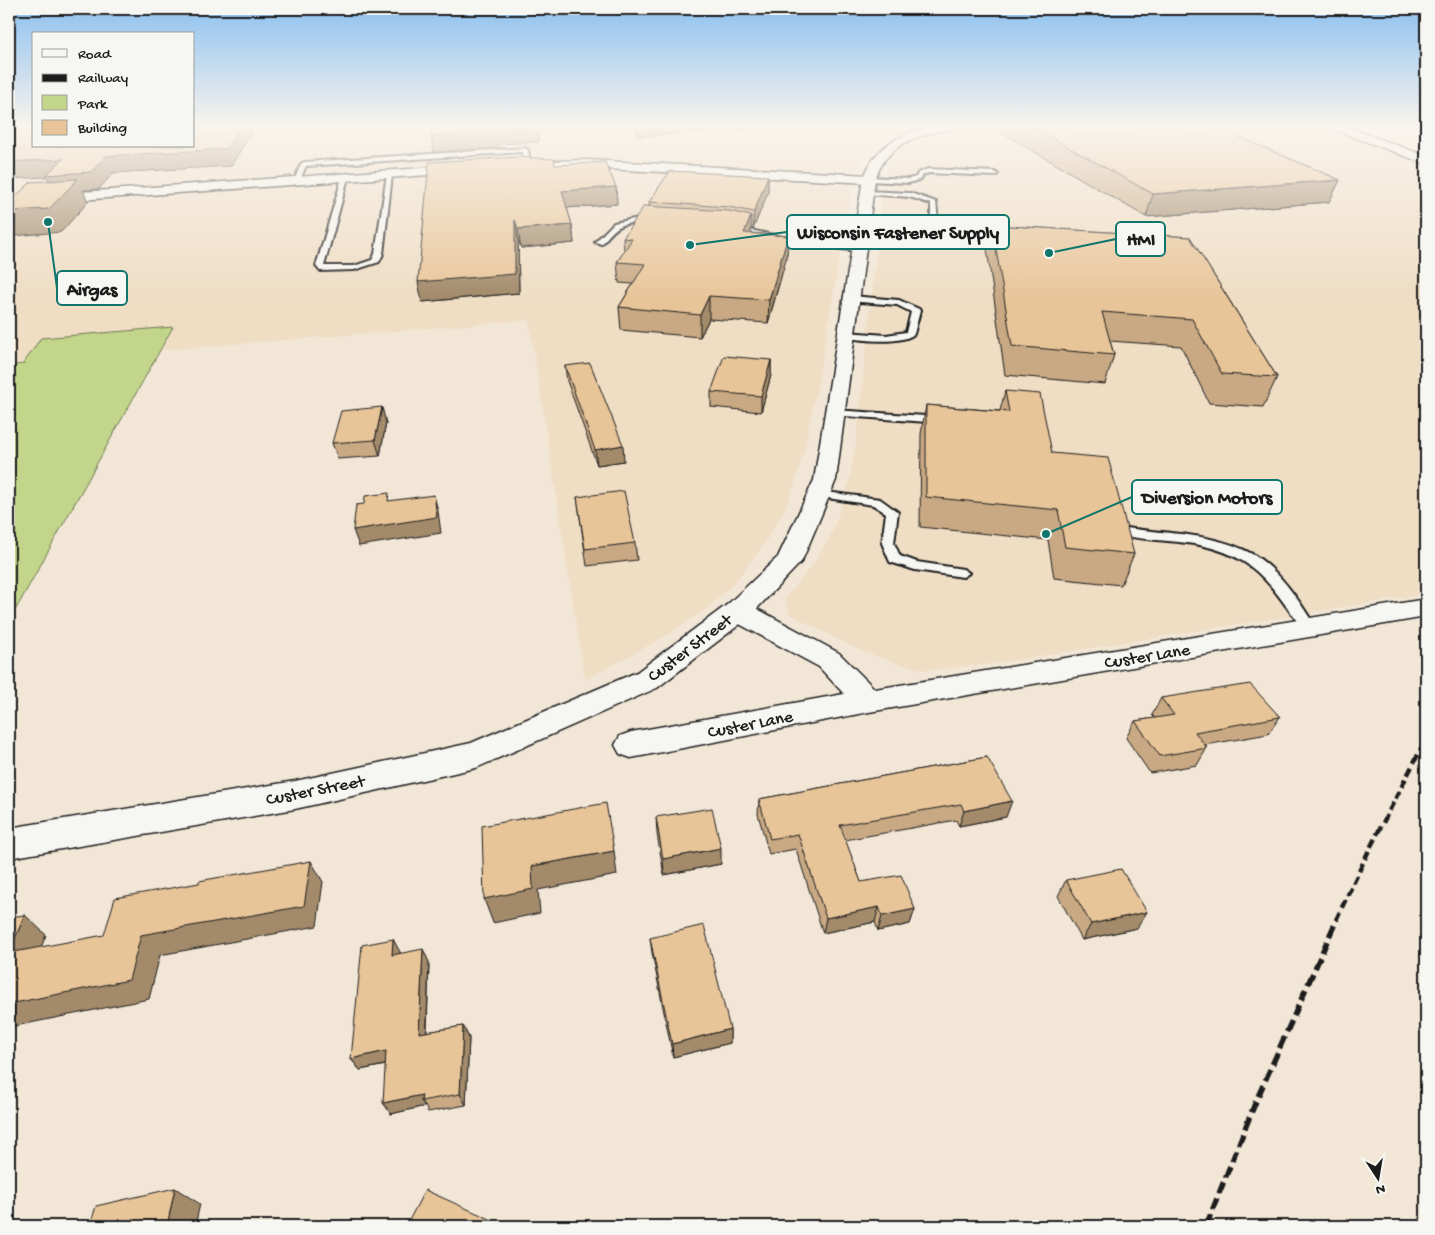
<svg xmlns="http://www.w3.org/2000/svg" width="1435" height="1235" font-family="'Gochi Hand',sans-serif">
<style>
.built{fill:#efddc4}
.green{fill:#c2d58a;stroke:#6f7853}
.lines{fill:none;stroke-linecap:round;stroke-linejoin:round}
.service-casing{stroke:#1c1c1c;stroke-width:4}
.minor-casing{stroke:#1c1c1c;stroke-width:3}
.tertiary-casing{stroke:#1c1c1c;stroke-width:3}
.secondary-casing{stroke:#1c1c1c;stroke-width:3}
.service{fill:#f6f6f2;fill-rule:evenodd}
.minor{fill:#f6f6f2;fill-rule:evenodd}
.tertiary{fill:#f6f6f2;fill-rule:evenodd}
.secondary{fill:#f6f6f2;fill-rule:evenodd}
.rail-far1{stroke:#1c1c1c;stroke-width:4.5;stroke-dasharray:9 4.5;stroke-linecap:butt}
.rail{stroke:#1c1c1c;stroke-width:5.5;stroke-dasharray:12 5.5;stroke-linecap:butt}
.wall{fill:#c8a984;stroke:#1c1c1c}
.shaded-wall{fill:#a28a6b;stroke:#1c1c1c}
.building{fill:#e8c599;stroke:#1c1c1c}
.labels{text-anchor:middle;stroke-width:4.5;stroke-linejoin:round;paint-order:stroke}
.street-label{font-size:18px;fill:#1c1c1c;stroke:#f6f6f2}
.leader{fill:none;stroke:#0f766e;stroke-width:2}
.callout-dot{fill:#0f766e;stroke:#f6f6f2;stroke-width:2}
.callout{fill:#f6f6f2;stroke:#0f766e;stroke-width:2}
.callout-label{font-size:19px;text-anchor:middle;font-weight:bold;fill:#1c1c1c}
</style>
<rect width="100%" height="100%" fill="#f2e7d7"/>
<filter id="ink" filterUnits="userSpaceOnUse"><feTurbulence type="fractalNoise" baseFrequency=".02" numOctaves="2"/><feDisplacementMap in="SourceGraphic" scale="10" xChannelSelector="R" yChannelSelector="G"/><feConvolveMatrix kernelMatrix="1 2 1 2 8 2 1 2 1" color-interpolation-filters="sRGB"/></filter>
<g filter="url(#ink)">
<path class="built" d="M9,126H34V146H194V126H927L900,134L875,146L867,154L859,167L852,186L819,377L804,451L793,489L785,509L764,544L734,583L710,606L671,633L585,680L529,320L162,350L173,328L9,366Z
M971,126H1322L1426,165V594L992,664L926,670L900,664L861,651L823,632L789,613L785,598L814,563L832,533L849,483L856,443L885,172L888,163L895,152L917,140L955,129Z"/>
<path class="green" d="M173,327L16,609L9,610V366L23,364L41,338Z"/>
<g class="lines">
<g class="service-casing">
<path id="service" d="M918,126H926L936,130L933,132Z
M525,148L528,150L531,165L528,167L525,165L522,152L306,166L299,182L294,181L301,164L304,162Z
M928,169L995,172L998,174L995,176L929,173L923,175L921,179L909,183L869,181L866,179L869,177L909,179L916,177L918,173Z
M387,174L392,175L383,254L379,262L354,270L320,271L316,266L342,178L345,176L348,178L324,266H354L372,260L375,254Z
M867,191L910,193L936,202L939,231C920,249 880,243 857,239V235H860C882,237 912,244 931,230V204L910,197L865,194L864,193Z
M634,219L653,220L657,222L653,224C626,222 619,221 602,244L595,242L614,223Z
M731,226L792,239L858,247L862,249L858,251L792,243L731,230Z
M851,296L899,300L919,309L920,311L914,334C901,345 860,340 843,337L842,335L846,332L886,335L906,332L911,312L897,305L848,301L847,299Z
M834,410L941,417L946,420L941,423L830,415L829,413Z
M818,491L880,499L898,512L894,543L900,556L917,562L963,569L969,573L963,577L915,570L890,562L882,543L886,513L873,505L814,496L812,494L814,492Z
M1126,528C1168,534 1216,533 1254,555C1279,570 1301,603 1316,628L1314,631H1304C1268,581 1253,552 1187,543C1165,540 1143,540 1122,535L1120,532Z"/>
</g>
<g class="minor-casing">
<path id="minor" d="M587,160L869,175L875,179L869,183L587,168L519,170L513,166L519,162Z
M466,165L470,166L472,169L470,172L9,205V197Z
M1426,599V617L869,712L631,758L620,754L615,745L620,736L631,732L844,694L819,667L728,618L724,611L728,604L738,602L748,604L839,653L875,689Z"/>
</g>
<g class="tertiary-casing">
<path id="tertiary" d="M934,126H953L952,128C916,137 889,141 875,179L836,480L802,561L748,618L657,688L476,768L295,809L9,858V828L295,781L471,743L637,672L728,604L778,557L814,480L863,179C877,143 899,135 934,126Z"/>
</g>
<g class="secondary-casing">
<path id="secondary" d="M1329,126H1344L1426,156V164L1330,128Z"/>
</g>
<use href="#service" class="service"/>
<use href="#minor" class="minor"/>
<use href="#tertiary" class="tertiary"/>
<use href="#secondary" class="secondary"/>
<path class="rail-far1" d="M1336,920L1370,848L1426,739"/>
<path class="rail" d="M1206,1226L1256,1101L1337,919"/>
</g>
<path class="wall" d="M633,126H806L638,136Z
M1002,126H1213L1340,180L1329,202L1146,217L1001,132Z
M555,165L616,187L617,204L567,208L572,225L574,243L521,248L518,239L519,293L422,302Z
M768,176V192L753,229L751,228V233L788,236L787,256L768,323L709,319L700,337L621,330L619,307L633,284L619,283L617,262L624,252L623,238L649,207V202Z
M992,225L1190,237L1277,377L1263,407L1209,403L1181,346L1110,341L1114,355L1105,384L1005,375L987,249Z
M771,360V375L761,412L711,407V392Z
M565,366L624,461L597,465L567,381Z
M1005,391L1052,453L1134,554L1121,585L1054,578L1048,540L920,527L921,434L926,405L1000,411Z
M386,423L380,456L338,459L332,443Z
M577,497L635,543L637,560L587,566Z
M1161,698L1280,717L1268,734L1205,745L1207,748L1197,765L1150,773L1126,738L1135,721L1155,718L1152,715Z
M987,757L1006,817L959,826L956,820L845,840L861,882L915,909L910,924L878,931L875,922L823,933L796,849L769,854L758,814L759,799Z
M656,817L721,864L664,875L657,834Z
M1066,880L1137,928L1082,940L1058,896Z
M650,938L730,1029V1043L673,1057L652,953Z
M400,952V954L429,962L427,1032L463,1026L469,1038L466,1105L428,1112L425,1106L391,1114L386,1065L360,1070L351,1059Z"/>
<path class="shaded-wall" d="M241,126H249L251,133L231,166L113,173L99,189L83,190L88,202L61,232L12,236L9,229V211L55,192L47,177L9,179V162L106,156Z
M638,126H806L638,136Z
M537,127L539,142L499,144V148L434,152L431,136L496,129Z
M768,176V192L753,229L754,212Z
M1340,180L1329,202L1146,217L1153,194Z
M616,187L617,204L564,208L562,191Z
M751,216V236L744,233Z
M515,220L518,239L519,293L422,302L418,282Z
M572,225L574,243L521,248L518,229Z
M788,236L787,256L768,323L769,300Z
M709,296V319L700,337V315Z
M771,360V375L761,412V396Z
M382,407L386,423L380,456L375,440Z
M623,445L624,461L597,465L595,450Z
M434,495L438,511L441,533L359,546L353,530Z
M1012,801L1006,817L959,826L964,811Z
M721,848V864L664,875L663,859Z
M614,851L617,875L538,890L540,913L493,923L484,899L532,866Z
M311,861L323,882L317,926L160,955L149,999L10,1027L9,1030V1004L141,935Z
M879,907L875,922L823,933L826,918Z
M915,909L910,924L878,931L882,916Z
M1147,912L1137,928L1082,940L1091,924Z
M25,915L46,935L31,973L9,954V952Z
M393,939L400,952L399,968L392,955Z
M423,949L429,962L426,1045L419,1033Z
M463,1026L469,1038L466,1105L460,1094Z
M730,1029V1043L673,1057L672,1044Z
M386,1051L394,1063L360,1070L351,1059Z
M422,1095L421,1101L425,1106L391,1114L383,1103Z
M175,1188L200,1204L195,1226H167Z"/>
<path class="building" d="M194,126H241L226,149L106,156L91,172L46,175L63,159L9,162V130L34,128V146H194Z
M431,126H537V127L496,129V132L431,136Z
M1030,126H1213L1340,180L1153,194Z
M520,157L554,159L555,165L605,162L616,187L562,191L572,225L518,229L515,220V274L418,282L429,162Z
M670,171L768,176L754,212L729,207L649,202Z
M78,179L49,209L9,211V203L31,182Z
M644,206L729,211L751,216L744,233L788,236L769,300L709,296L700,315L619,307L645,264L617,262L632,239L623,238Z
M992,225L1190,237L1277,377L1222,374L1192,319L1102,312L1114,355L1012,346Z
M724,356L771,360L761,396L711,392Z
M590,363L623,445L595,450L565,366Z
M1005,391L1040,394L1052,453L1108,458L1134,554L1065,547L1058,510L926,497V405L1009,412Z
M382,407L375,440L332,443L341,411Z
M624,491L635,543L585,549L577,497Z
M389,493L388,501L434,495L437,517L353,530L356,505L364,504L365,496Z
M1250,684L1280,717L1195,732L1207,748L1160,756L1135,721L1174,715L1161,698Z
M987,757L1012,801L964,811L961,804L840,825L861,882L901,875L915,909L882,916L879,907L826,918L798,834L770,839L759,799Z
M606,803L614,851L532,866L533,889L484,899L482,826Z
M712,808L721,848L663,859L656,817Z
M311,861L304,906L141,935L129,980L9,1004V953L104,935L115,898L199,883V881Z
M1121,869L1147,912L1091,924L1066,880Z
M25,915L9,952V917Z
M704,925L730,1029L672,1044L650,938Z
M393,939L392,955L423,949L419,1033L463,1026L460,1094L421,1101L422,1095L383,1103L386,1051L351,1059L362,945Z
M175,1188L167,1226H90L96,1206Z
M425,1190L499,1223L498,1226H406Z"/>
</g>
<linearGradient id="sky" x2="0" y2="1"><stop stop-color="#8bc0f0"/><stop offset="0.42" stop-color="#f9f4ed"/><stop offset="1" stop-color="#f9f4ed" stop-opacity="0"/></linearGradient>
<rect width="1435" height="299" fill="url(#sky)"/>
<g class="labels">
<g class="street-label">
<text transform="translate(689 647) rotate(-37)" y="6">Custer Street</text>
<text transform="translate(1147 655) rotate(-9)" y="6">Custer Lane</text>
<text transform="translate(750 723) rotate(-11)" y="6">Custer Lane</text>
<text transform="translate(315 789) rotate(-11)" y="6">Custer Street</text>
</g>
</g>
<path class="leader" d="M690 245L787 232M1049 253L1116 239M48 222L57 288M1046 534L1132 497"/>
<g class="callout-dot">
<circle cx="690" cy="245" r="5"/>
<circle cx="1049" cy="253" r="5"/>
<circle cx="48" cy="222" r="5"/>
<circle cx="1046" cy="534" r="5"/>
</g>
<g class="callout">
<rect x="787" y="215" width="222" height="34" rx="5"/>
<rect x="1116" y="222" width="49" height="34" rx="5"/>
<rect x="57" y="271" width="70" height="34" rx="5"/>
<rect x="1132" y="480" width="150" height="34" rx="5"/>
</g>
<g class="callout-label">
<text x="898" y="238">Wisconsin Fastener Supply</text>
<text x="1141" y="245">HMI</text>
<text x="92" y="295">Airgas</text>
<text x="1207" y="503">Diversion Motors</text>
</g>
<rect width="1435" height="1235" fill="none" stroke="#f6f6f2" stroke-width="30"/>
<rect x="15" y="15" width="1405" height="1205" fill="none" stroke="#1c1c1c" stroke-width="2" filter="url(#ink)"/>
<rect x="32" y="32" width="162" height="115" fill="#f6f6f2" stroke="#9f9f9c"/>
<rect x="42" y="49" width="25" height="8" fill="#f6f6f2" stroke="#9f9f9c"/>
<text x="78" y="58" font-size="15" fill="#1c1c1c">Road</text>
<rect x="42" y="74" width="25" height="8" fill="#1c1c1c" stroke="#9f9f9c"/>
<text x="78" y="82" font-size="15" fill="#1c1c1c">Railway</text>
<rect x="42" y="95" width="25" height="15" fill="#c2d58a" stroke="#9f9f9c"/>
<text x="78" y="108" font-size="15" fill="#1c1c1c">Park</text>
<rect x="42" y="120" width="25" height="15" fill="#e8c599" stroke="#9f9f9c"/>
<text x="78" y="132" font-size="15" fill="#1c1c1c">Building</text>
<g transform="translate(1378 1178) rotate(168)" stroke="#f6f6f2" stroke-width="4" paint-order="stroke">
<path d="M0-4L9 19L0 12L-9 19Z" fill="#1c1c1c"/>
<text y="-8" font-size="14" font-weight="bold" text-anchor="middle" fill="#1c1c1c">N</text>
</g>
</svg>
